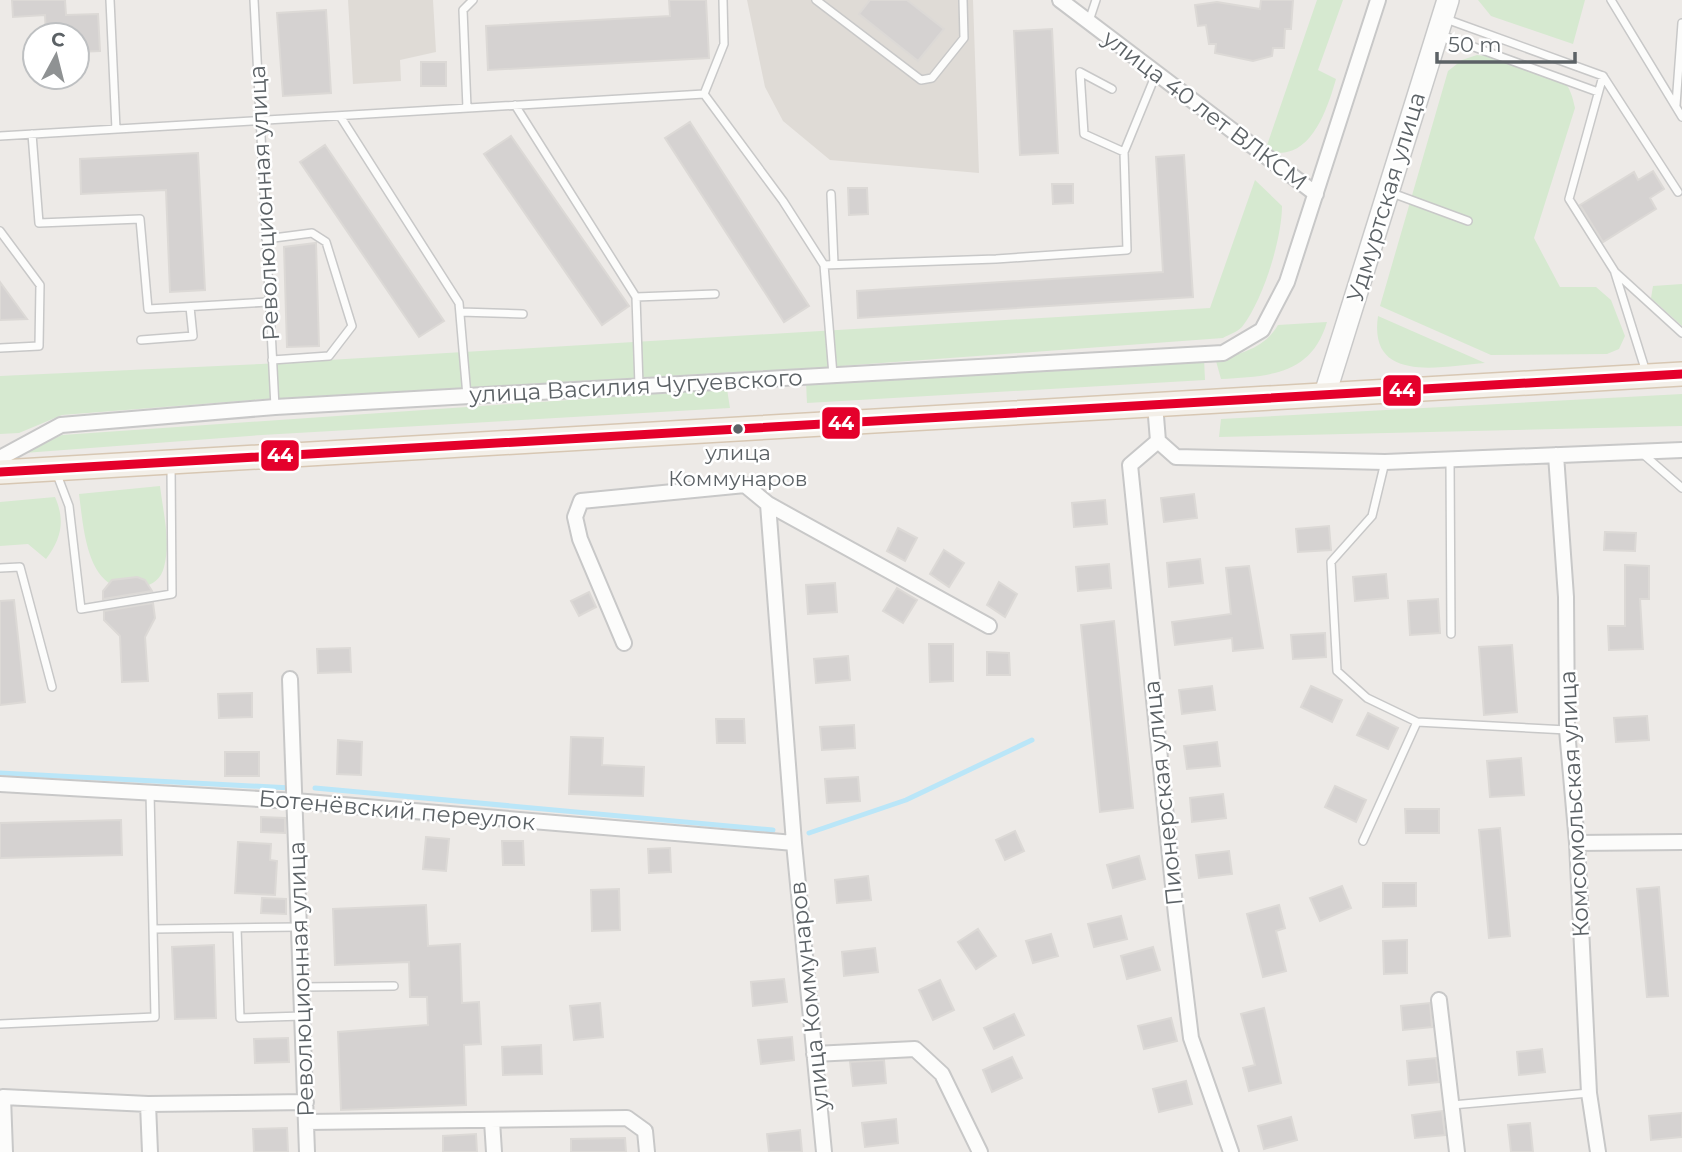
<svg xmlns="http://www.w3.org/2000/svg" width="1682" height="1152" font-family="Montserrat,sans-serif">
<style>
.education{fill:#dfdbd6}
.green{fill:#d6e9d0}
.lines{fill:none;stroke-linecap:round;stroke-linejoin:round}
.stream{stroke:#bae6f8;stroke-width:5}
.building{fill:#d5d2d1;stroke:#dcd9d6;stroke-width:2}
.lane-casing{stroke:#c8c8c8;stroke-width:10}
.street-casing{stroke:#c8c8c8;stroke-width:18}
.secondary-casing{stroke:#c9c9c9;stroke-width:24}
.primary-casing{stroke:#d7c7b3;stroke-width:26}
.lane{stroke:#fcfcfb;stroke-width:7}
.street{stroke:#fcfcfb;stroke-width:14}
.secondary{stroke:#fcfcfb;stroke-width:21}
.primary{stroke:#f3efe8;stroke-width:23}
.bus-1-casing{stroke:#fff;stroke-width:14}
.bus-1{stroke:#e4002b;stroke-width:9}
.bus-dot{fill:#5c6266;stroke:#fff;stroke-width:2.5}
.labels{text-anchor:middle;stroke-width:5;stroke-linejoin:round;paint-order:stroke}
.bus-label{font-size:21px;fill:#5c6266;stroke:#fff}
.street-label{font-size:23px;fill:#5c6266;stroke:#fff}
.line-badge{stroke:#fff;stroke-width:2.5}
.badge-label{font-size:19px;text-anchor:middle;font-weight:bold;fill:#fff}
</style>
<rect width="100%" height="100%" fill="#edeae7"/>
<path class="education" d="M348,0H433L436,52L400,60L401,81L353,84Z
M747,0H973L979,173L830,160L783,121L765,87Z"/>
<path class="green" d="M1317,0H1343L1318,70L1336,79C1329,103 1316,146 1287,152C1281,154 1271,151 1265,151Z
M1478,0H1585L1573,44L1491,16Z
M1477,55C1493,56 1549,71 1561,79C1570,85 1573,99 1575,108L1534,238L1560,287H1596L1611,300L1625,336L1619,349L1607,354L1491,355L1380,306L1448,71L1462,60Z
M1255,180L1282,206C1282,239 1263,300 1242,327C1237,332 1228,335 1223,338L827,367L264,399L62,415L19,433L0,434V376L261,364L1210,308Z
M1682,284V326L1651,298L1653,286Z
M1378,316L1485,363C1442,366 1368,385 1378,316Z
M1327,322C1311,376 1268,376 1221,379L1216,361C1241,353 1264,349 1278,325Z
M1204,359L1205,380L807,403L806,382Z
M727,389L730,408L262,435L24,453L62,435Z
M1682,394V426L1219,437L1221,419Z
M160,486C163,512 171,542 164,567C161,579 153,585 141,587C87,600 84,530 79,494Z
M55,497C65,520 62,538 46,559L28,544L0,546V502Z"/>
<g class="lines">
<path class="stream" d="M0,773L291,788
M315,788L773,830
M809,833L906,800L1032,740"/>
</g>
<path class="building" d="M12,0H65L66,15L98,14L100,51L77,52V35H46L45,15L13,17Z
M669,0H706L709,58L488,70L486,26L670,16Z
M870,0H907L944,29L918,61L859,14Z
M1261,0H1293L1291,29H1285L1284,48H1273L1272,56L1253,61L1215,53L1216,44H1209L1206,25L1198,26L1195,5L1217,2L1260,9Z
M326,10L331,93L283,96L277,13Z
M1052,29L1058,153L1020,155L1014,31Z
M421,62H446V86H421Z
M690,122L809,306L784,322L665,138Z
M511,136L629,306L602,325L484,154Z
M325,145L444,321L419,337L300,162Z
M198,153L205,290L170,292L166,190L81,194L80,159Z
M1184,155L1193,297L858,318L857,291L1163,272L1156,157Z
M1653,171L1664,189L1650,198L1656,209L1603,242L1580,205L1634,172L1638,180Z
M1052,184H1073V203L1053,204Z
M848,188H867L868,214L849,215Z
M316,243L319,346L287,347L284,247Z
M0,282L27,319L0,320Z
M1194,494L1197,518L1164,522L1161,498Z
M1105,500L1107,524L1074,527L1072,503Z
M1329,526L1331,550L1298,552L1296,529Z
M898,528L917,538L905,561L887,551Z
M1605,532L1636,533L1635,551L1604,550Z
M944,550L964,563L949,587L930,574Z
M1200,559L1203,583L1169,587L1167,563Z
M1109,564L1111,588L1078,591L1076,567Z
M1625,565L1649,566V599H1640L1643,649L1609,650L1608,626H1625Z
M1249,566L1263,648L1233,651L1232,638L1175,645L1172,622L1231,614L1226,568Z
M1386,574L1388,598L1355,601L1353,577Z
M137,577L145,580L152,591L103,599V591L112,580Z
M999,582L1017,594L1005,617L987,605Z
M835,583L837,612L808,614L806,585Z
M897,588L917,600L903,623L883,611Z
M589,592L596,607L579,616L571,601Z
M1438,599L1440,633L1410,635L1408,601Z
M14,600L25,702L0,705V601Z
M153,603L155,618L145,637L148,681L122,682L120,636L104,620V611Z
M1114,621L1133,808L1100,812L1081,625Z
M1325,633L1326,657L1293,659L1291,635Z
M929,644H953V681L930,682Z
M1512,645L1517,712L1484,715L1479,647Z
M350,648L351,672L318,673L317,649Z
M987,652L1009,653L1010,675H987Z
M848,656L850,680L816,683L814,659Z
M1212,686L1215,710L1182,714L1179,690Z
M1311,686L1342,700L1332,722L1301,707Z
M252,693V717L219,718L218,694Z
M1368,713L1398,728L1388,749L1357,735Z
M1647,716L1649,740L1616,742L1614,718Z
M716,719H744L745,743H717Z
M854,725L855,748L822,750L820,727Z
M571,737L603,738L602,765L644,767L643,796L569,794Z
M338,740L362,742L361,775L337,774Z
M1217,742L1220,766L1187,769L1184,746Z
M225,752H259V776H225Z
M1521,758L1524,795L1490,797L1487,761Z
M858,777L860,801L827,803L825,779Z
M1335,786L1366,800L1356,822L1325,807Z
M1223,794L1226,818L1192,822L1190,798Z
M1405,809H1439V833H1406Z
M261,817L285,818V833L261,832Z
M121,820L122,855L0,858V823Z
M1500,828L1510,936L1489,938L1479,830Z
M1015,831L1024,851L1005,860L996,840Z
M426,837L449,839L446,871L423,869Z
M502,841H523L524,865H503Z
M238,842L271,844L270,860L277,861L275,895L235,893Z
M670,848L671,872L649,873L648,849Z
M1229,851L1232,874L1199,878L1196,855Z
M1139,856L1145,879L1113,888L1107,865Z
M868,876L871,900L837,903L835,880Z
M1383,883H1416V906L1383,907Z
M1342,886L1351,908L1320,921L1310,898Z
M1659,887L1668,996L1647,997L1637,889Z
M619,889L620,930L592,931L591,890Z
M262,898L286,899V914L261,913Z
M426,905L428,946L460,944L462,1003L479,1002L481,1044L464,1045L466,1105L341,1110L338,1032L428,1025L427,997H410L409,962L335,965L333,909Z
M1279,905L1285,928L1276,931L1286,971L1263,977L1247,914Z
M1121,916L1127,939L1094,947L1088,924Z
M978,929L996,956L976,969L958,942Z
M1051,934L1058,956L1033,963L1026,941Z
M1407,940V973L1384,974L1383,941Z
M214,945L216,1018L175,1019L172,947Z
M1153,947L1160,970L1127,979L1121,956Z
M875,948L878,972L844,976L842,952Z
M784,979L787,1002L753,1006L751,982Z
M940,980L954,1010L933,1020L919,990Z
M600,1003L603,1037L574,1040L570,1006Z
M1430,1003L1432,1027L1403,1030L1401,1006Z
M1264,1008L1281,1083L1249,1091L1243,1068L1255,1065L1241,1014Z
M1014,1014L1024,1035L994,1049L984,1028Z
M1171,1018L1177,1041L1144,1049L1138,1026Z
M792,1037L794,1060L761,1064L758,1040Z
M288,1038L289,1062L255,1063L254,1039Z
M541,1045L542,1074L503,1075L502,1047Z
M1542,1049L1545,1072L1519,1075L1517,1052Z
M1012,1057L1022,1078L992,1092L983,1070Z
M1436,1058L1439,1082L1409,1085L1407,1061Z
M884,1060L886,1083L853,1086L850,1062Z
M1186,1081L1192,1104L1159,1112L1153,1089Z
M1442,1111L1445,1135L1415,1138L1412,1115Z
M1682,1113V1137L1651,1140L1649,1116Z
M1291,1117L1297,1140L1264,1149L1258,1126Z
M896,1119L898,1143L865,1147L862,1123Z
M1530,1123L1533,1152H1511L1508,1125Z
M287,1128L288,1152H254L253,1129Z
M800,1130L802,1152H769L767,1134Z
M476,1134L477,1152H443V1136Z
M625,1138L626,1152H571V1139Z"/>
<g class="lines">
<g class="lane-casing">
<path id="lane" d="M110,0L116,129
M254,0L275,407
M816,0L921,80L932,78L964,38L963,0
M1611,0L1682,117
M1446,19L1603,76L1569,199L1615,272L1682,333
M1089,21L1096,0
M1441,35L1598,92
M1603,76L1678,192
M1112,89L1080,72L1084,134L1124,152
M704,94L783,201L824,265L833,375
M704,94L724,44L723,0
M515,105L636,297L639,386
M1676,105L1682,23
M467,108L463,10L473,0
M340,116L459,303L467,396
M32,134L39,223L140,219L148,309L269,302
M0,136L704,94
M1392,193L1468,221
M831,194L834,264
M0,231L40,285L39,346L0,348
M266,239L312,233L326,242L352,326L329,356L272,360
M824,265L996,259L1127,250L1124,152L1156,74
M1615,273L1646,372
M636,297L715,294
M460,312L523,314
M141,340L193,336L190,307
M1643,454L1682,488
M1450,460L1451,634
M56,472L69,506L81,609L172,594L171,465
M0,568L20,567L52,687
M1417,722L1567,730
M1363,841L1417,722L1367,698L1337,671L1331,562L1372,516L1385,462
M237,928L240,1018L303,1016
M154,929L299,927
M302,987L394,986
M0,1024L155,1017L150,793
M1452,1105L1589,1093"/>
</g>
<g class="street-casing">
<path id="street" d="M1060,0L1316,194
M1155,404L1158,441L1176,457L1385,462L1682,450
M1158,441L1130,465L1176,915L1191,1038L1231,1152
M1556,455L1566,597L1567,730L1577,843L1589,1093L1598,1152
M0,458L61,425L275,407L1223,353L1262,330L1287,282L1378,0
M768,504L794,843L824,1152
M624,643L580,539L575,517L581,501L745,485L768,504L989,626
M290,679L307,1152
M0,784L295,801L794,843
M1577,843L1682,842
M1439,1000L1457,1152
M814,1054L915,1049L942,1074L980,1152
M148,1104L150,1152
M492,1121L494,1152
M306,1122L627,1118L645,1131L647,1152
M5,1152L3,1097L148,1104L306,1102"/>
</g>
<g class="secondary-casing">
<path id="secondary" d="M1325,394L1448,0"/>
</g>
<g class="primary-casing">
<path id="primary" d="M0,472L1682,374"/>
</g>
<use href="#lane" class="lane"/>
<use href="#street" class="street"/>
<use href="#secondary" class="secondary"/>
<use href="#primary" class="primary"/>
<g class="bus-1-casing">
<path id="bus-1" d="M0,472L1682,374"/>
</g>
<use href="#bus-1" class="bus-1"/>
</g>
<circle class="bus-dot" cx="738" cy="429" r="6"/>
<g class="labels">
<g class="bus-label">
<text x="738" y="460">улица<tspan x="738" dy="26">Коммунаров</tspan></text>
</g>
<g class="street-label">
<text transform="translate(1205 110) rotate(37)" y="8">улица 40 лет ВЛКСМ</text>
<text transform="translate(1386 197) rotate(-73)" y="8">Удмуртская улица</text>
<text transform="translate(264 203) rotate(-93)" y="8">Революционная улица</text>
<text transform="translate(636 386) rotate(-3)" y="8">улица Василия Чугуевского</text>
<text transform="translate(1163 793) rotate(-96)" y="8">Пионерская улица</text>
<text transform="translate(1574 804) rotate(-93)" y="8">Комсомольская улица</text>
<text transform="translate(397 810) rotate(5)" y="8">Ботенёвский переулок</text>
<text transform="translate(301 979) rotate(-92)" y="8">Революционная улица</text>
<text transform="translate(809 996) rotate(-96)" y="8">улица Коммунаров</text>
</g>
</g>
<g class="line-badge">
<rect x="1382" y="374" width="40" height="33" rx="7" fill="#e4002b"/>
<rect x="821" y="406" width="40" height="34" rx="7" fill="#e4002b"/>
<rect x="260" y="439" width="40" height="33" rx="7" fill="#e4002b"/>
</g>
<g class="badge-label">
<text x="1402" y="397">44</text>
<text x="841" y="430">44</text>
<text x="280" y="462">44</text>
</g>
<g transform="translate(56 56) rotate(7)"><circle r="33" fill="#ffffff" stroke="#bec0c2" stroke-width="2"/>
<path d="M0-5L12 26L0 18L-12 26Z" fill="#8f9293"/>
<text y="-10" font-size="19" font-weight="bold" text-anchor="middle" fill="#5c6266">С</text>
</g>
<path d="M1437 52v10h138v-10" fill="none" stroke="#5c6266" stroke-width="3.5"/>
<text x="1448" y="52" font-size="21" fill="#5c6266" stroke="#ffffff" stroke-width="5" paint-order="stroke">50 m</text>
</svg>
